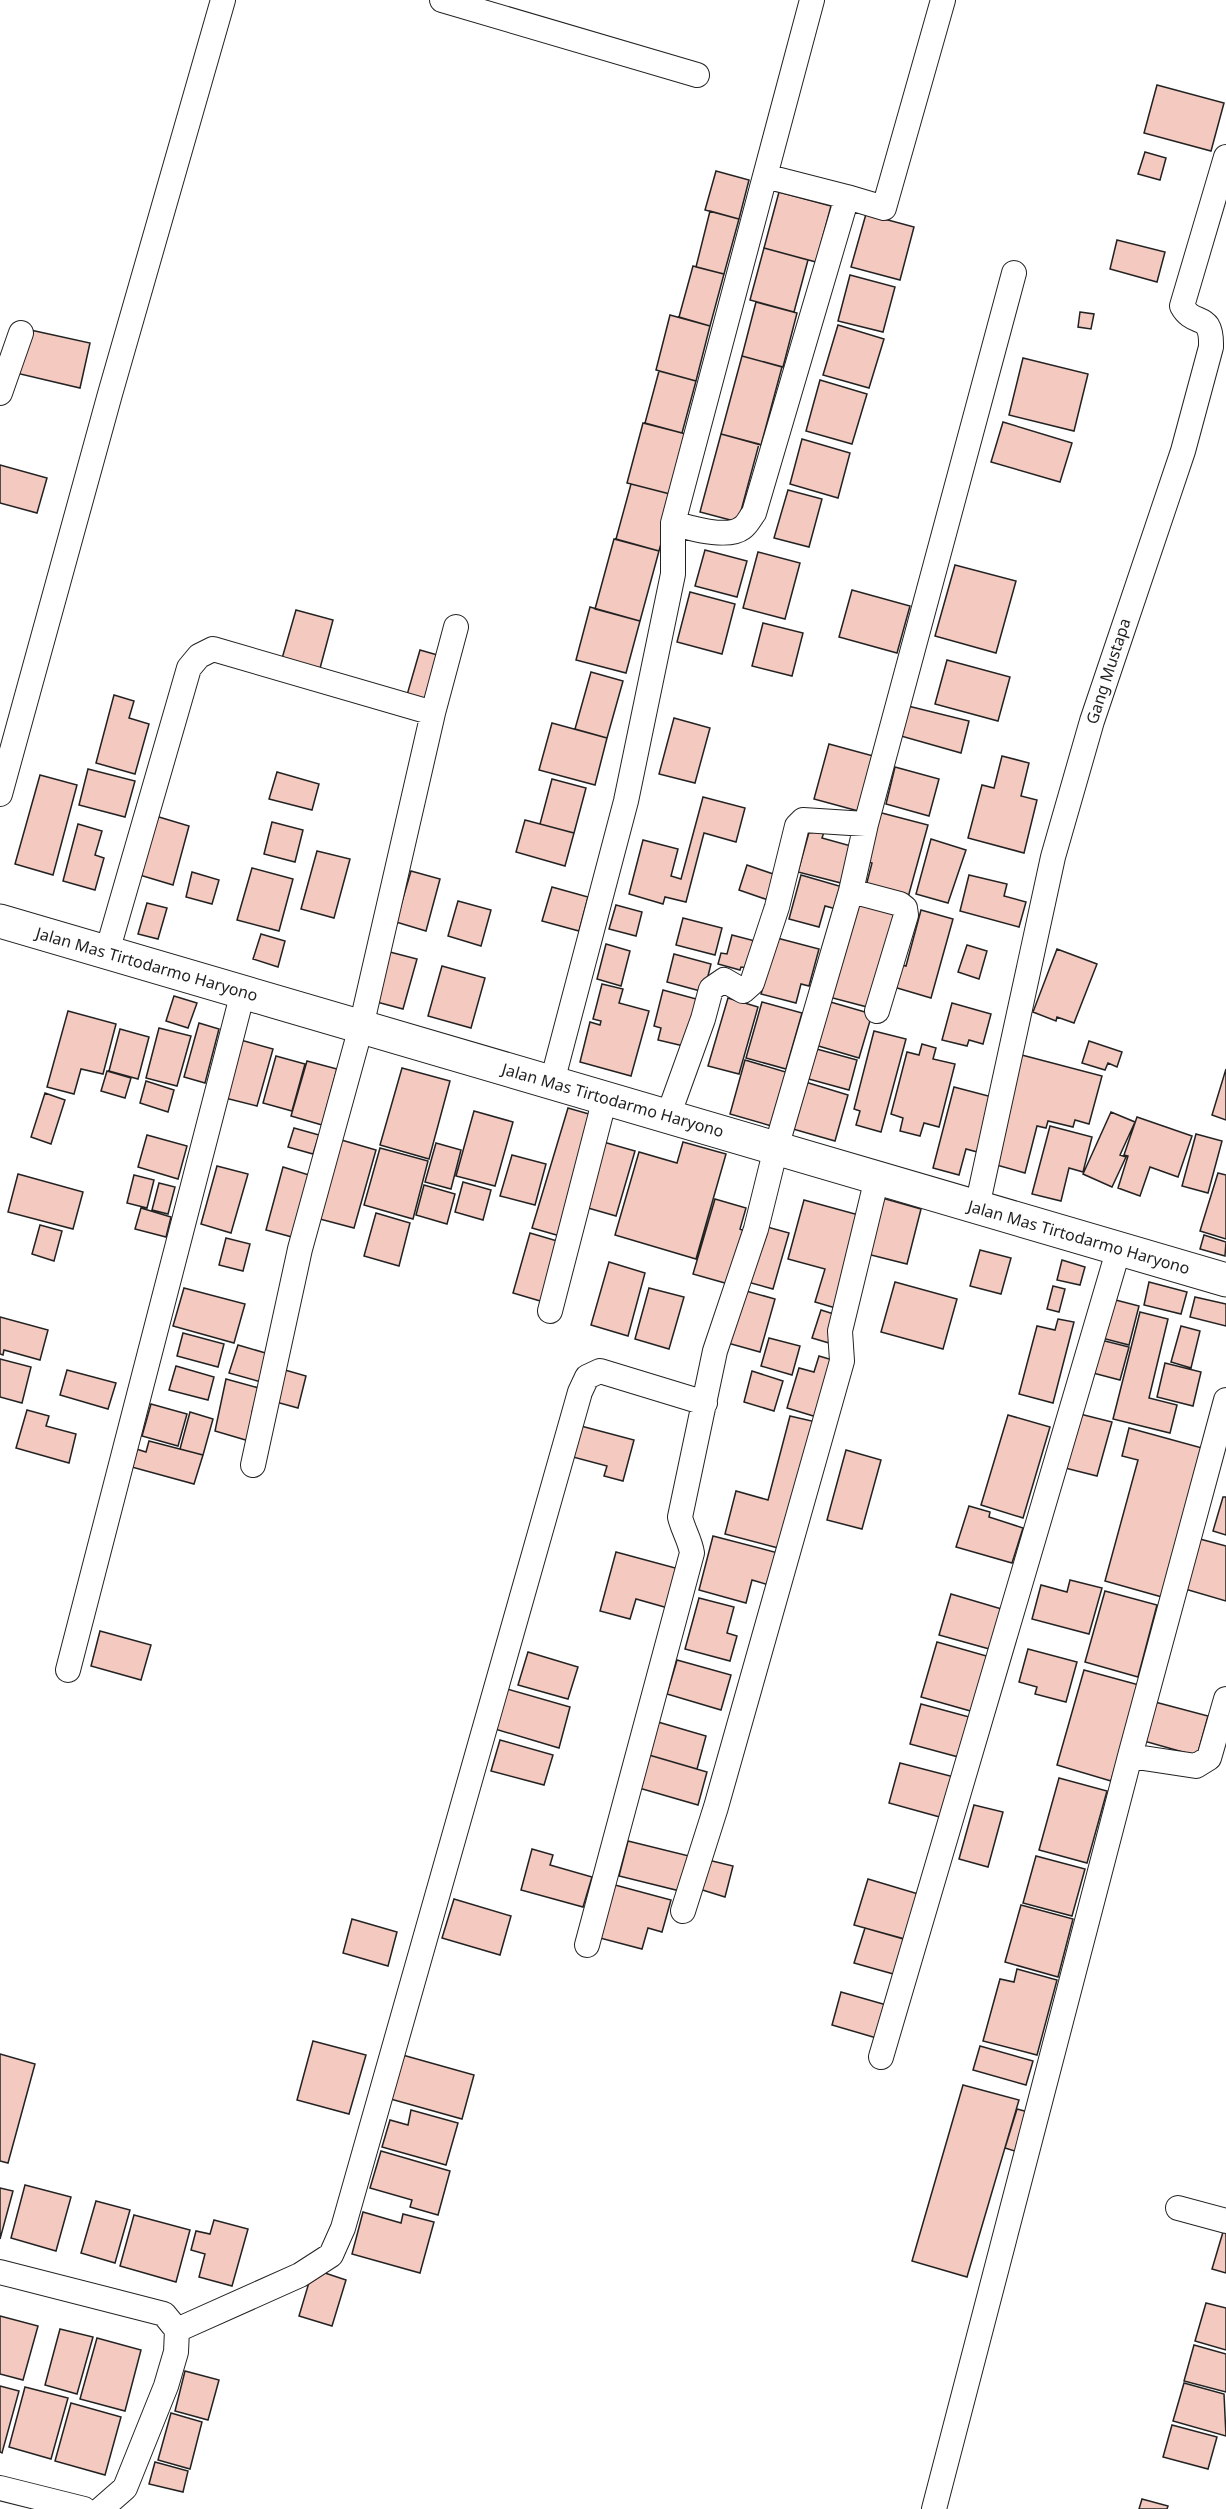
<svg xmlns="http://www.w3.org/2000/svg" width="1226" height="2509" font-family="'Noto Sans',sans-serif">
<style>
.building{fill:#f3c9c0;stroke:#222;stroke-width:1.5}
.lines{fill:none;stroke-linecap:round;stroke-linejoin:round}
.street-casing{stroke:#222;stroke-width:26}
.secondary-casing{stroke:#222;stroke-width:35}
.street{stroke:#fff;stroke-width:24}
.secondary{stroke:#fff;stroke-width:33}
.labels{text-anchor:middle;stroke-width:4.5;stroke-linejoin:round;paint-order:stroke}
.street-label{font-size:16px;fill:#222;stroke:#fff}
</style>
<rect width="100%" height="100%" fill="#fff"/>
<path class="building" d="M1157,85L1224,103L1211,151L1144,133Z
M1145,152L1166,158L1160,180L1138,174Z
M716,171L749,180L739,219L705,210Z
M779,192L831,206L816,262L764,248Z
M710,211L739,219L724,274L696,267Z
M866,214L914,227L900,280L851,267Z
M1117,240L1165,252L1157,282L1110,269Z
M764,248L808,260L794,312L750,300Z
M693,266L724,274L710,326L679,317Z
M850,275L895,287L883,332L838,321Z
M756,302L797,313L783,367L742,356Z
M1080,312L1094,314L1091,329L1078,327Z
M670,315L710,326L696,381L656,370Z
M838,325L884,339L869,388L823,375Z
M26,329L90,343L80,388L16,373Z
M742,356L782,367L761,445L721,434Z
M1023,358L1088,374L1074,431L1009,415Z
M659,371L696,381L682,433L645,423Z
M820,380L867,394L852,444L806,431Z
M1003,422L1072,443L1060,482L991,462Z
M643,423L690,435L674,495L627,483Z
M721,434L759,444L738,522L700,512Z
M802,439L850,453L838,498L790,484Z
M0,465L47,478L37,513L0,503Z
M631,484L674,495L659,551L616,539Z
M788,490L822,499L809,547L774,538Z
M614,539L659,551L640,621L595,609Z
M705,550L747,561L737,597L695,586Z
M758,552L800,563L785,619L743,608Z
M955,565L1016,581L996,653L935,636Z
M852,590L910,606L897,653L839,637Z
M690,592L735,604L722,654L677,642Z
M590,607L640,621L626,673L576,660Z
M296,610L333,620L319,672L281,662Z
M763,623L803,633L792,676L752,666Z
M420,650L441,656L428,702L407,695Z
M947,660L1010,677L998,721L935,704Z
M591,672L623,681L607,738L575,729Z
M114,695L134,701L129,718L149,724L135,774L96,763Z
M908,706L969,721L961,753L901,736Z
M674,718L710,728L695,783L659,774Z
M552,723L607,738L595,785L539,770Z
M829,744L877,757L862,812L814,799Z
M1002,756L1029,763L1021,796L1037,800L1024,853L968,838L982,785L994,788Z
M895,767L939,779L929,816L886,804Z
M88,769L135,781L125,817L79,805Z
M277,772L319,784L312,810L269,799Z
M40,775L77,785L53,875L15,864Z
M552,779L586,788L574,833L540,824Z
M703,797L745,808L736,842L704,833L686,902L665,897L663,904L629,894L643,840L678,849L671,876L681,879Z
M878,812L928,825L907,901L865,890L872,863L864,861Z
M149,814L189,826L173,885L133,873Z
M525,820L574,833L565,866L516,852Z
M272,822L303,830L295,862L264,854Z
M78,824L102,831L95,855L104,858L95,890L63,881Z
M811,825L825,829L822,838L851,846L841,883L798,872Z
M931,839L966,850L948,903L916,894Z
M317,851L350,859L334,918L301,909Z
M747,865L779,876L771,901L739,890Z
M252,868L293,879L279,931L237,920Z
M411,871L440,879L426,931L396,922Z
M192,872L219,880L212,904L186,897Z
M801,875L846,888L840,910L825,906L819,927L789,919Z
M969,875L1007,884L1004,896L1026,902L1019,927L960,911Z
M552,887L588,897L579,931L542,921Z
M857,900L898,911L871,1008L829,997Z
M458,901L491,910L481,946L448,936Z
M147,903L167,908L158,939L138,934Z
M616,905L642,912L636,936L609,929Z
M921,910L953,919L931,998L887,985L893,963L906,966Z
M683,918L722,928L715,955L676,945Z
M261,934L285,941L278,967L253,959Z
M732,935L755,941L748,968L741,967L740,970L718,964L721,953L727,954Z
M777,938L819,949L809,986L801,984L796,1003L761,994Z
M606,944L630,951L621,986L597,979Z
M967,945L987,951L979,979L958,972Z
M1057,949L1097,964L1074,1023L1057,1017L1056,1021L1033,1012Z
M386,951L417,959L403,1009L373,1001Z
M674,954L711,964L704,992L667,982Z
M442,966L485,978L471,1028L428,1016Z
M602,984L623,989L619,1003L649,1011L631,1076L580,1062L590,1022L600,1025L601,1021L593,1019Z
M663,990L700,1000L688,1047L658,1040L661,1028L654,1026Z
M174,996L197,1003L188,1028L166,1021Z
M728,998L758,1007L739,1074L708,1066Z
M827,1001L872,1014L859,1058L815,1045Z
M762,1002L802,1013L786,1069L746,1058Z
M952,1003L991,1014L983,1044L969,1040L967,1046L942,1040Z
M68,1011L116,1024L103,1074L81,1069L74,1094L47,1087Z
M199,1023L219,1029L205,1083L184,1077Z
M159,1028L191,1036L177,1086L146,1078Z
M120,1029L149,1037L138,1079L109,1071Z
M874,1031L906,1039L881,1132L856,1125L860,1111L854,1109Z
M237,1039L273,1049L257,1106L221,1097Z
M1089,1041L1122,1052L1117,1067L1108,1063L1105,1070L1082,1063Z
M922,1044L936,1048L933,1059L955,1064L939,1127L924,1123L920,1136L900,1131L903,1118L891,1114L907,1052L919,1055Z
M813,1048L857,1060L849,1090L805,1078Z
M1018,1054L1102,1076L1089,1124L1075,1120L1073,1127L1048,1121L1046,1128L1037,1126L1025,1173L993,1164Z
M276,1056L305,1064L292,1111L263,1103Z
M745,1060L789,1073L775,1127L730,1114Z
M307,1061L337,1069L322,1125L291,1116Z
M402,1068L450,1081L429,1159L380,1145Z
M1226,1069V1120L1212,1115Z
M107,1071L131,1078L125,1098L101,1091Z
M799,1080L848,1095L835,1141L786,1127Z
M146,1081L174,1090L168,1112L140,1103Z
M954,1087L996,1098L981,1153L966,1149L959,1175L933,1168Z
M45,1093L65,1100L51,1144L31,1137Z
M568,1108L596,1116L560,1236L532,1228Z
M474,1111L513,1122L495,1186L456,1176Z
M1111,1112L1135,1122L1120,1155L1126,1157L1112,1187L1083,1174Z
M1137,1117L1192,1136L1178,1177L1150,1167L1140,1196L1118,1188L1128,1156L1124,1155Z
M1050,1126L1092,1137L1083,1172L1069,1168L1061,1201L1032,1194Z
M294,1128L319,1135L313,1154L288,1147Z
M1196,1134L1222,1141L1208,1193L1182,1186Z
M147,1135L187,1146L178,1179L138,1167Z
M338,1139L376,1150L354,1228L316,1218Z
M600,1141L635,1151L616,1216L581,1206Z
M683,1142L726,1154L696,1259L615,1235L639,1152L677,1163Z
M436,1143L461,1150L451,1189L425,1182Z
M380,1148L428,1161L413,1219L364,1205Z
M512,1155L546,1164L535,1205L500,1196Z
M217,1166L248,1174L231,1233L201,1224Z
M283,1167L309,1175L292,1237L266,1230Z
M1218,1173L1226,1175V1239L1200,1231Z
M18,1174L83,1192L73,1229L8,1212Z
M134,1175L154,1180L147,1208L127,1203Z
M463,1182L491,1190L483,1220L455,1212Z
M159,1183L175,1187L168,1214L152,1210Z
M424,1185L455,1194L447,1224L416,1215Z
M882,1198L921,1209L907,1264L867,1254Z
M715,1199L746,1208L740,1229L747,1232L732,1285L693,1274Z
M804,1200L866,1217L839,1309L815,1302L825,1269L788,1259Z
M141,1208L171,1217L166,1237L135,1229Z
M376,1213L410,1223L399,1266L364,1256Z
M40,1225L62,1231L54,1261L32,1254Z
M760,1225L789,1233L773,1289L744,1281Z
M530,1233L564,1243L547,1303L513,1293Z
M1204,1235L1226,1242L1225,1256L1200,1249Z
M226,1238L250,1244L243,1271L219,1265Z
M980,1250L1011,1258L1001,1294L970,1286Z
M1062,1260L1085,1267L1080,1285L1057,1280Z
M609,1262L645,1273L628,1336L591,1325Z
M895,1282L957,1299L943,1349L881,1332Z
M1149,1282L1187,1292L1181,1314L1144,1305Z
M1053,1286L1065,1289L1059,1312L1047,1309Z
M184,1288L245,1304L234,1343L173,1326Z
M649,1288L684,1297L669,1349L635,1339Z
M739,1289L775,1299L760,1352L724,1342Z
M1195,1297L1226,1304V1326L1190,1317Z
M1108,1298L1139,1306L1129,1345L1098,1337Z
M821,1310L837,1315L829,1343L812,1338Z
M1140,1312L1168,1319L1149,1398L1177,1405L1170,1433L1113,1419Z
M0,1317L48,1330L40,1360L4,1350L3,1355L0,1354Z
M1058,1319L1074,1322L1053,1403L1019,1394L1037,1326L1055,1330Z
M1181,1326L1200,1331L1191,1368L1171,1362Z
M183,1333L224,1344L218,1367L177,1356Z
M769,1338L800,1346L792,1375L761,1366Z
M1097,1339L1129,1347L1120,1380L1089,1372Z
M238,1345L269,1354L261,1382L229,1373Z
M819,1356L836,1361L820,1418L787,1408L799,1368L814,1372Z
M0,1359L31,1367L22,1403L0,1397Z
M1165,1363L1201,1372L1193,1406L1157,1397Z
M176,1366L214,1377L208,1400L169,1390Z
M67,1370L116,1383L108,1409L60,1395Z
M285,1370L306,1376L298,1408L276,1402Z
M752,1371L783,1381L774,1411L744,1402Z
M226,1379L259,1388L252,1412L257,1413L249,1441L215,1431Z
M151,1404L187,1414L178,1446L142,1436Z
M27,1410L49,1416L46,1426L76,1434L69,1463L16,1448Z
M190,1412L213,1419L203,1455L180,1449Z
M1080,1414L1112,1422L1097,1476L1065,1468Z
M1008,1415L1050,1427L1023,1518L981,1505Z
M790,1416L816,1422L782,1549L725,1534L736,1491L768,1500Z
M581,1426L634,1440L623,1481L604,1476L607,1466L573,1457Z
M1129,1428L1202,1448L1162,1597L1105,1581L1138,1460L1122,1456Z
M149,1441L203,1455L194,1484L128,1466L133,1448L146,1452Z
M846,1450L881,1460L862,1529L827,1520Z
M1223,1497H1226V1535L1213,1531Z
M969,1506L990,1512L989,1517L1023,1528L1012,1563L956,1547Z
M713,1536L778,1553L769,1585L752,1580L746,1603L699,1590Z
M1200,1539L1226,1546V1601L1185,1589Z
M616,1552L679,1569L668,1608L636,1599L630,1619L600,1611Z
M1070,1580L1102,1588L1089,1634L1032,1619L1041,1585L1067,1592Z
M1105,1591L1157,1605L1138,1677L1085,1662Z
M951,1594L1005,1610L993,1650L939,1635Z
M699,1598L734,1607L727,1633L737,1636L730,1661L685,1649Z
M100,1631L151,1645L141,1680L91,1666Z
M937,1642L990,1657L974,1712L921,1697Z
M1028,1649L1077,1662L1066,1702L1035,1694L1037,1687L1019,1682Z
M528,1652L578,1667L568,1699L518,1685Z
M677,1660L731,1675L721,1710L667,1694Z
M1084,1670L1139,1685L1111,1781L1057,1765Z
M497,1686L570,1707L559,1748L485,1726Z
M1155,1702L1208,1716L1197,1756L1144,1741Z
M921,1704L973,1718L962,1758L910,1744Z
M658,1722L706,1736L697,1769L649,1755Z
M500,1740L553,1755L544,1785L491,1771Z
M649,1755L707,1772L698,1805L639,1788Z
M900,1763L958,1778L947,1819L889,1803Z
M1059,1778L1107,1791L1087,1863L1039,1850Z
M974,1805L1003,1812L988,1867L959,1859Z
M628,1841L689,1856L680,1891L619,1876Z
M532,1849L553,1855L550,1865L592,1877L583,1907L521,1890Z
M1036,1856L1085,1869L1072,1916L1023,1903Z
M704,1859L733,1866L725,1897L696,1888Z
M868,1879L925,1896L912,1941L854,1925Z
M615,1885L671,1900L662,1932L648,1928L642,1949L600,1938Z
M454,1899L511,1916L500,1955L442,1938Z
M1021,1905L1073,1919L1058,1977L1005,1962Z
M352,1919L397,1932L388,1966L343,1953Z
M865,1928L907,1940L897,1975L854,1963Z
M1017,1969L1057,1980L1037,2055L983,2041L1000,1979L1014,1982Z
M841,1992L890,2006L880,2039L832,2025Z
M313,2041L366,2055L349,2114L297,2100Z
M980,2046L1033,2061L1026,2085L973,2070Z
M0,2054L35,2064L8,2163L0,2161Z
M399,2054L474,2075L462,2119L387,2098Z
M963,2085L1019,2100L967,2277L912,2261Z
M1017,2109L1032,2113L1021,2153L1005,2148Z
M411,2110L458,2123L446,2165L382,2147L390,2120L408,2125Z
M381,2151L450,2171L438,2215L410,2207L412,2200L370,2188Z
M25,2185L71,2197L56,2251L11,2238Z
M0,2188L13,2191L0,2239Z
M96,2201L130,2210L115,2263L81,2253Z
M363,2212L401,2223L403,2214L434,2222L420,2273L352,2254Z
M134,2215L190,2230L176,2282L120,2266Z
M214,2220L248,2229L232,2286L199,2277L205,2254L191,2250L196,2231L210,2234Z
M1223,2232L1226,2233V2273L1212,2269Z
M313,2269L346,2280L332,2326L299,2316Z
M1206,2303L1226,2308V2350L1195,2341Z
M0,2316L38,2326L23,2380L0,2374Z
M60,2329L93,2337L77,2394L45,2385Z
M97,2338L141,2350L125,2411L80,2399Z
M1194,2345L1226,2354V2392L1184,2381Z
M185,2371L219,2380L208,2420L175,2411Z
M1184,2383L1224,2394L1226,2436L1173,2421Z
M0,2386L19,2391L2,2453L0,2452Z
M25,2387L68,2398L51,2459L9,2447Z
M71,2403L121,2417L105,2475L55,2461Z
M171,2413L202,2422L190,2469L158,2460Z
M1172,2425L1217,2437L1208,2469L1163,2457Z
M155,2462L188,2471L183,2492L149,2484Z
M1142,2499L1168,2506L1167,2509H1139Z"/>
<g class="lines">
<g class="street-casing">
<path id="street" d="M442,0L697,75
M765,176L812,0
M847,197L884,208L943,0
M0,393L21,333
M0,794L110,394L223,0
M851,891L900,904L905,908L906,915L877,1011
M107,952L189,668L199,656L213,649L433,713
M552,1082L626,801L673,574V523C689,528 728,539 742,528C747,525 750,518 754,513L847,197L765,176L673,523
M668,1116L703,1019L711,989L724,980L743,991L752,983L777,907L797,826L803,820L866,824
M977,1207L1053,857L1092,721L1183,451L1211,347C1212,310 1194,328 1182,306L1226,157
M550,1311L605,1098
M253,1465L300,1249L361,1027L433,713L456,627
M68,1670L243,992
M1130,1756L1196,1766L1209,1758L1226,1699
M683,1911L716,1807L842,1361L840,1331L877,1178
M587,1945L692,1553C690,1540 683,1530 680,1517L715,1351L756,1229L776,1148L851,891L866,824L1014,273
M881,2057L1119,1248
M1178,2208L1226,2221
M0,2272L164,2314L177,2330L176,2352L166,2386L125,2488L101,2509
M177,2330L300,2275L331,2255L343,2228L580,1392L587,1377L600,1371L705,1403
M0,2488L84,2509
M934,2509L1130,1756L1226,1400"/>
</g>
<g class="secondary-casing">
<path id="secondary" d="M0,921L1226,1280"/>
</g>
<use href="#street" class="street"/>
<use href="#secondary" class="secondary"/>
</g>
<g class="labels">
<g class="street-label">
<text transform="translate(1108 671) rotate(-72)" y="6">Gang Mustapa</text>
<text transform="translate(147 964) rotate(16)" y="6">Jalan Mas Tirtodarmo Haryono</text>
<text transform="translate(613 1100) rotate(16)" y="6">Jalan Mas Tirtodarmo Haryono</text>
<text transform="translate(1079 1237) rotate(16)" y="6">Jalan Mas Tirtodarmo Haryono</text>
</g>
</g>
</svg>
